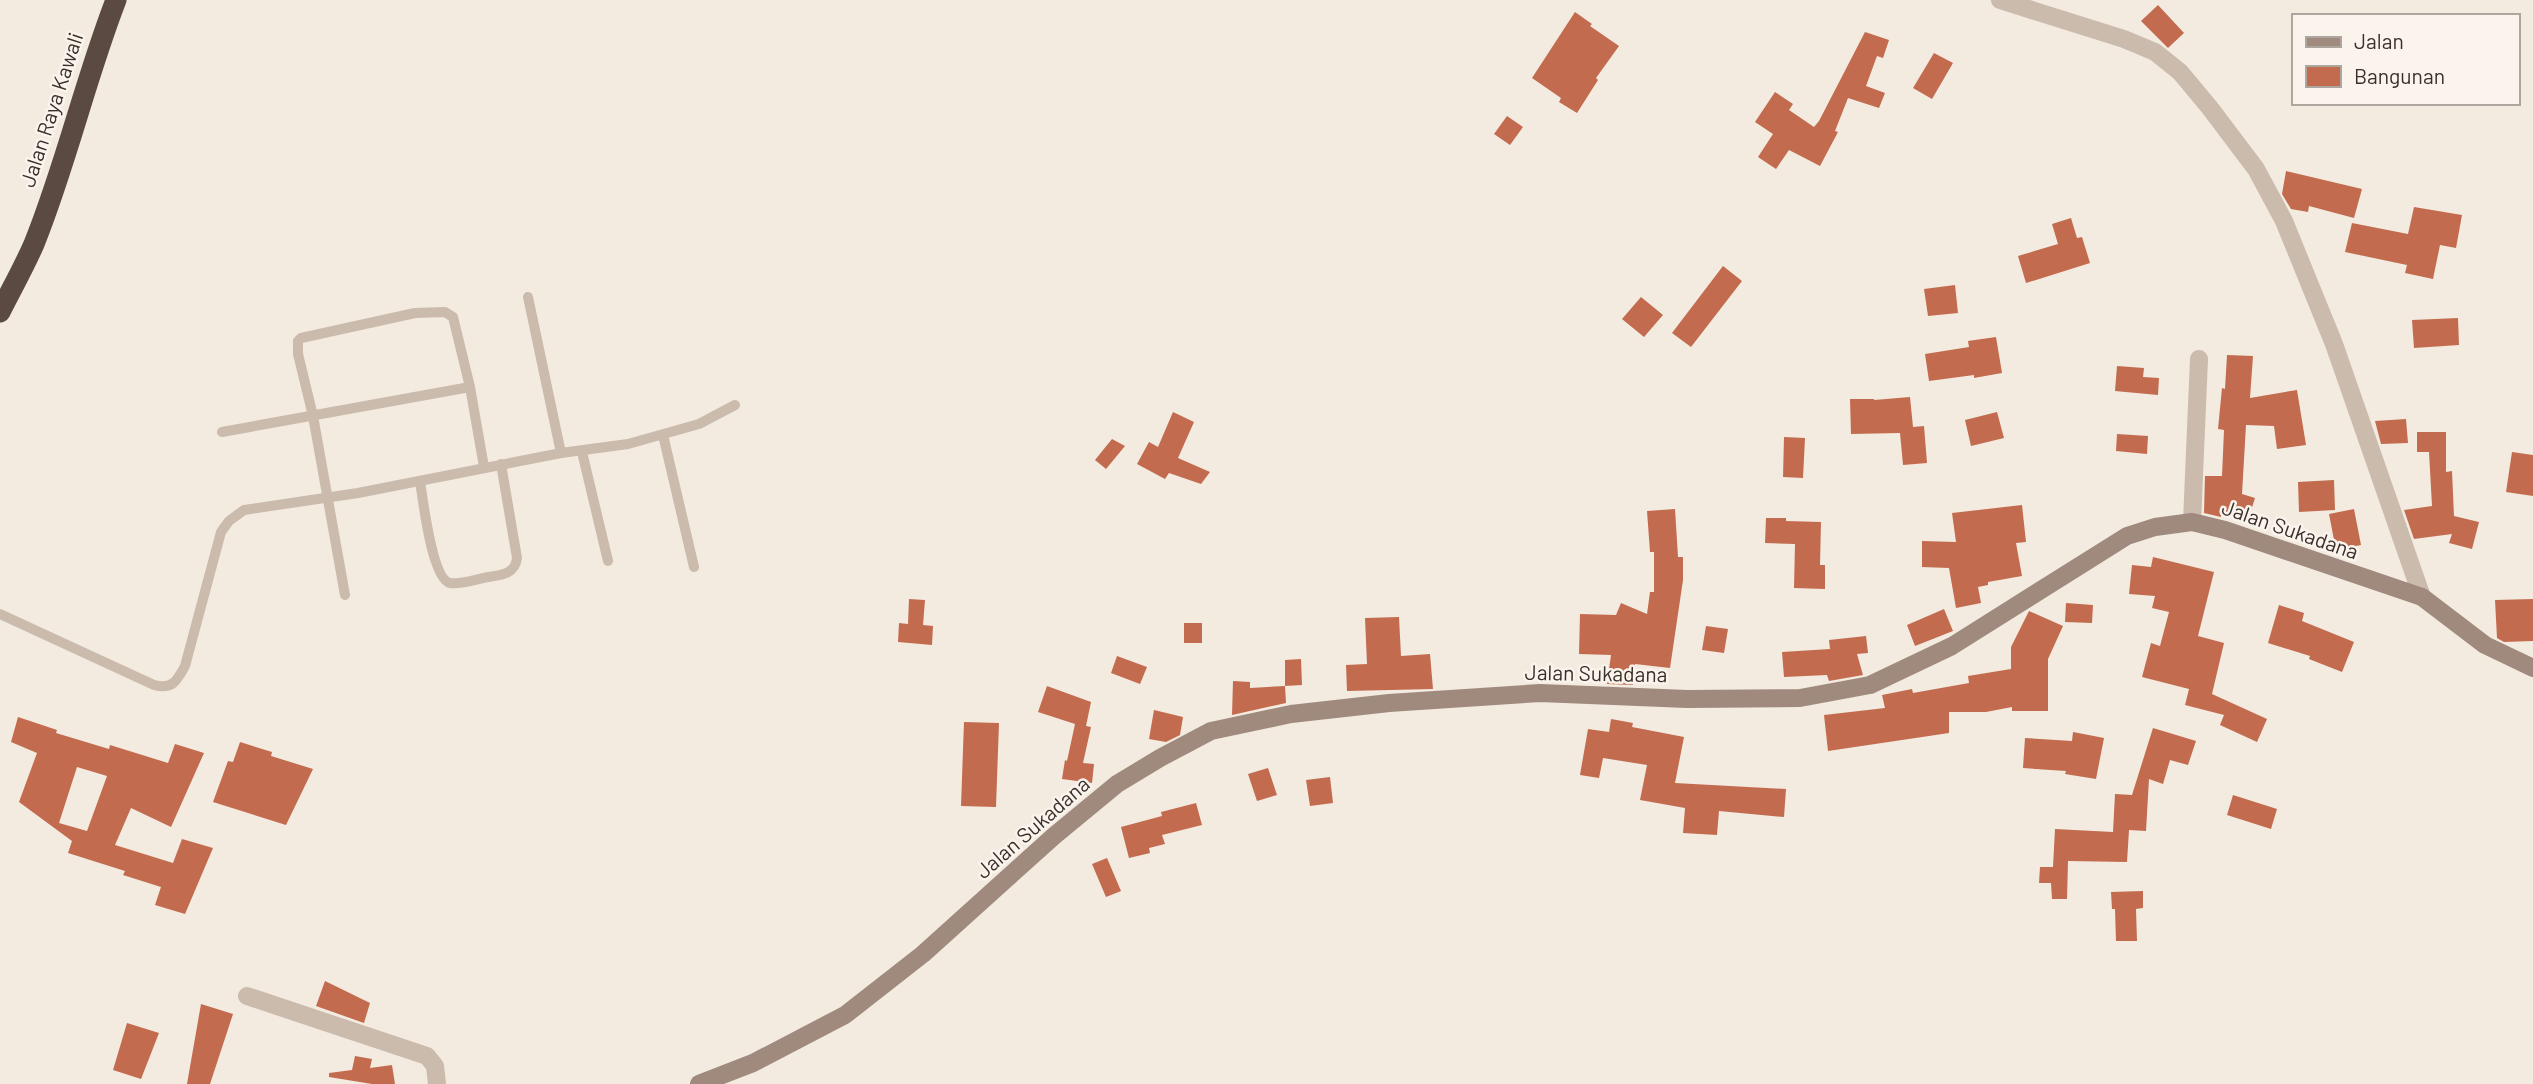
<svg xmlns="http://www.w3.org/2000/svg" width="2533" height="1084" font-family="Barlow,sans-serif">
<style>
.building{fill:#c36b4e;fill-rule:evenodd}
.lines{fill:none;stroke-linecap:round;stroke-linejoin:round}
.lane{stroke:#cbbbac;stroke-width:10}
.street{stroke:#cbbbac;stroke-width:18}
.secondary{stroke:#9f8a7d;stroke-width:18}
.highway{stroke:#5a4a42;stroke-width:21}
.labels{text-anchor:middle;stroke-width:5;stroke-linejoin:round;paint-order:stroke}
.street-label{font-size:21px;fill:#3a302b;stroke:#faf4ed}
</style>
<rect width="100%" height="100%" fill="#f3eae0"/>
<path class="building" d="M2158,5L2184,33L2168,48L2141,21Z
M1575,12L1592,24L1590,26L1619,46L1596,78L1598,80L1577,113L1559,102L1561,98L1532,78Z
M1865,32L1889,40L1883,58L1877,56L1866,86L1885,93L1879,108L1848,98L1835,131L1838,132L1820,166L1789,150L1776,169L1758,157L1773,134L1755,122L1775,92L1793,104L1789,110L1814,127L1819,121Z
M1934,53L1953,63L1932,99L1913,88Z
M1507,116L1523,127L1510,145L1494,134Z
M2286,171L2362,189L2354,218L2309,206L2308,212L2291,209L2282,194Z
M2414,207L2462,215L2456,248L2440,245L2433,279L2405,273L2407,265L2345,252L2352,223L2408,234Z
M2071,218L2077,238L2082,237L2090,263L2026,283L2018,256L2058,244L2052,224Z
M1723,266L1742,281L1691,347L1672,333Z
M1955,285L1958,313L1928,316L1924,289Z
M1641,297L1663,315L1644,337L1622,319Z
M2458,318L2459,345L2414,348L2412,320Z
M1996,337L2002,373L1974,378V375L1929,381L1925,354L1969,347L1968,341Z
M2227,355L2253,356L2250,398L2297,390L2306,445L2277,449L2274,426L2246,425L2242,494L2255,498L2248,520L2221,512V517L2204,513L2205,476H2222L2224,430L2218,429L2222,388L2225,389Z
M2117,366L2144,368L2143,377L2159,378L2158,395L2115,391Z
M1910,397L1913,427L1924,426L1927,463L1903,465L1900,433L1851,434L1850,399H1874V400Z
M1173,412L1194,422L1178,458L1210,472L1201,484L1169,473L1165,479L1137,464L1149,442L1158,447Z
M1997,412L2004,438L1971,446L1965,420Z
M2406,419L2408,443L2381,444L2375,421Z
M2417,432H2446V472L2452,471L2454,516L2479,522L2472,549L2449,543L2452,534L2414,539L2404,510L2432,506L2429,452H2417Z
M2117,434L2148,436L2147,454L2116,451Z
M1784,437L1805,438L1803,478L1783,477Z
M1112,439L1125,446L1106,469L1095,460Z
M2512,452L2533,455V496L2506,492Z
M2334,480L2335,510L2299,512L2298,482Z
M2022,505L2026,542L2016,543L2022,576L1988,582V585L1978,587L1981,603L1956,608L1949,568L1922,567V541L1956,542L1952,513Z
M1675,509L1678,557H1683V580L1670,668L1635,664L1633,685L1607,684L1611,655L1579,654L1580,614L1616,615L1621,603L1647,614L1650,592H1654V552H1650L1647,511Z
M2354,509L2361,545L2336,550L2329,514Z
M1766,518H1786V521L1821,522L1820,565H1825V589L1794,588L1795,544L1765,543Z
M2153,557L2214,572L2198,636L2224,643L2212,694L2267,719L2257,742L2220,725L2224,715L2185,705L2189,689L2142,677L2151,643L2160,646L2169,612L2152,608L2155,596L2129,594L2132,565L2151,567Z
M909,599L925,600L923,625L933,626L932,645L898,642L899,623L908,624Z
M2533,599V641L2504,642L2497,638L2495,600Z
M2066,603L2093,605L2092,623L2065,622Z
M2279,605L2304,613L2302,621L2354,642L2342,672L2309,659L2310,656L2268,643Z
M1944,609L1953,631L1915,646L1907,625Z
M2029,611L2063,626L2048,659V711H2012V707L1986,712H1949V733L1828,751L1824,715L1885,708L1882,695L1912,689L1913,693L1969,683L1968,676L2011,669V647Z
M1399,617L1401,656L1430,654L1433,689L1347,691L1346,665L1367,664L1365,618Z
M1184,623H1202V643H1184Z
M1706,626L1728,629L1724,653L1702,650Z
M1866,636L1868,653L1857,654L1863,675L1829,681L1827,675L1784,677L1782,652L1830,649L1829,640Z
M1117,656L1147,667L1140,684L1111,673Z
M1301,659L1302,685L1285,686V660Z
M1233,681L1250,682V688L1285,686L1286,703L1232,715Z
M1047,686L1091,702L1086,726L1091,727L1083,763L1094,764L1092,783L1062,779L1065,760L1067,761L1075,724L1038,712Z
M1154,710L1183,717L1180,735L1166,742L1149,739Z
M18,717L57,730L56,733L109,749L110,745L168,763L175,744L204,753L171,827L131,808L115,845L173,863L182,839L213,848L185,914L155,905L161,887L123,875L125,871L68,853L72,841L19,802L37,753L11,742ZM77,767L107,776L87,831L59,823Z
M1611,719L1633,723L1632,727L1684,737L1675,783L1786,789L1784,817L1719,811L1717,835L1683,833L1685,808L1640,800L1647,765L1603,758L1599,778L1580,775L1588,729L1609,732Z
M964,722L999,723L996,807L961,806Z
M2153,728L2196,741L2188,765L2170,760L2163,784L2149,779L2146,831L2129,830L2127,862L2068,861L2067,899H2052L2051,883H2039L2040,867H2053L2055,829L2113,832L2115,794L2132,795Z
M2073,732L2104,738L2096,779L2065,774L2066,771L2023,768L2025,738L2072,741Z
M240,742L272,752L271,756L313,769L286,825L213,802L228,761L233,762Z
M1268,768L1277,795L1257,801L1248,774Z
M1330,777L1333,803L1310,806L1306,780Z
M2233,795L2277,809L2271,829L2227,815Z
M1196,803L1202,825L1162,835L1165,844L1149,848L1150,853L1129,858L1121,827L1162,816L1161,812Z
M1107,858L1121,891L1106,897L1092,864Z
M2143,891V908L2136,909L2137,941H2116L2115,909H2112L2111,892Z
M325,981L370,1003L364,1023L316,1006Z
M201,1004L233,1014L210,1084H187Z
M127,1023L159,1033L141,1079L113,1070Z
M355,1056L372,1059L370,1068L392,1065L395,1084H372L329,1077V1073L352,1070Z"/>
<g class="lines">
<path class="lane" d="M528,297L561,453
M222,432L470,387
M663,435L694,567
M582,452L608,561
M420,481C423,500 432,579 450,583C461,585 477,579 488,577C502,575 515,574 517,558L501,464
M345,595L313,416L298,354V341L301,338L415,313L445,312L453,317L470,387L484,467
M0,614L154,685C172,690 177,681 185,666L221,532L229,521L244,510L358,493L561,453L628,444L699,424L735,405"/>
<path class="street" d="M2000,0L2124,39L2155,52L2180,72L2210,108L2256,169L2284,221L2334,344L2422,597
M2192,522L2199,359
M247,996L427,1056L435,1066L437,1084"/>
<path class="secondary" d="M699,1084L753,1063L845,1015L923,954L1054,836L1117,784L1160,758L1211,731L1291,714L1389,703L1540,693L1687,699L1800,698L1870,685L1952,646L2127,536L2155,527L2192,522L2225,530L2422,597L2485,645L2533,668"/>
<path class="highway" d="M0,312C11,290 24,267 34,244C66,165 85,80 116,0"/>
</g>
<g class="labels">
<g class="street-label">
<text transform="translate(52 110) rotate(-72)" y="7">Jalan Raya Kawali</text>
<text transform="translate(2290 530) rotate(19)" y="7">Jalan Sukadana</text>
<text transform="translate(1596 674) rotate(1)" y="7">Jalan Sukadana</text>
<text transform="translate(1033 828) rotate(-41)" y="7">Jalan Sukadana</text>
</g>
</g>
<rect x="2292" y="14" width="228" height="91" fill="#faf4ed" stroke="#ada69f" stroke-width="2"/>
<rect x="2306" y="37" width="35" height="10" fill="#9f8a7d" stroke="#ada69f" stroke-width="2"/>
<text x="2354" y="49" font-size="21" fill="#3a302b">Jalan</text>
<rect x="2306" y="66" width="35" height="21" fill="#c36b4e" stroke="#ada69f" stroke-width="2"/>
<text x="2354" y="84" font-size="21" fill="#3a302b">Bangunan</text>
</svg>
